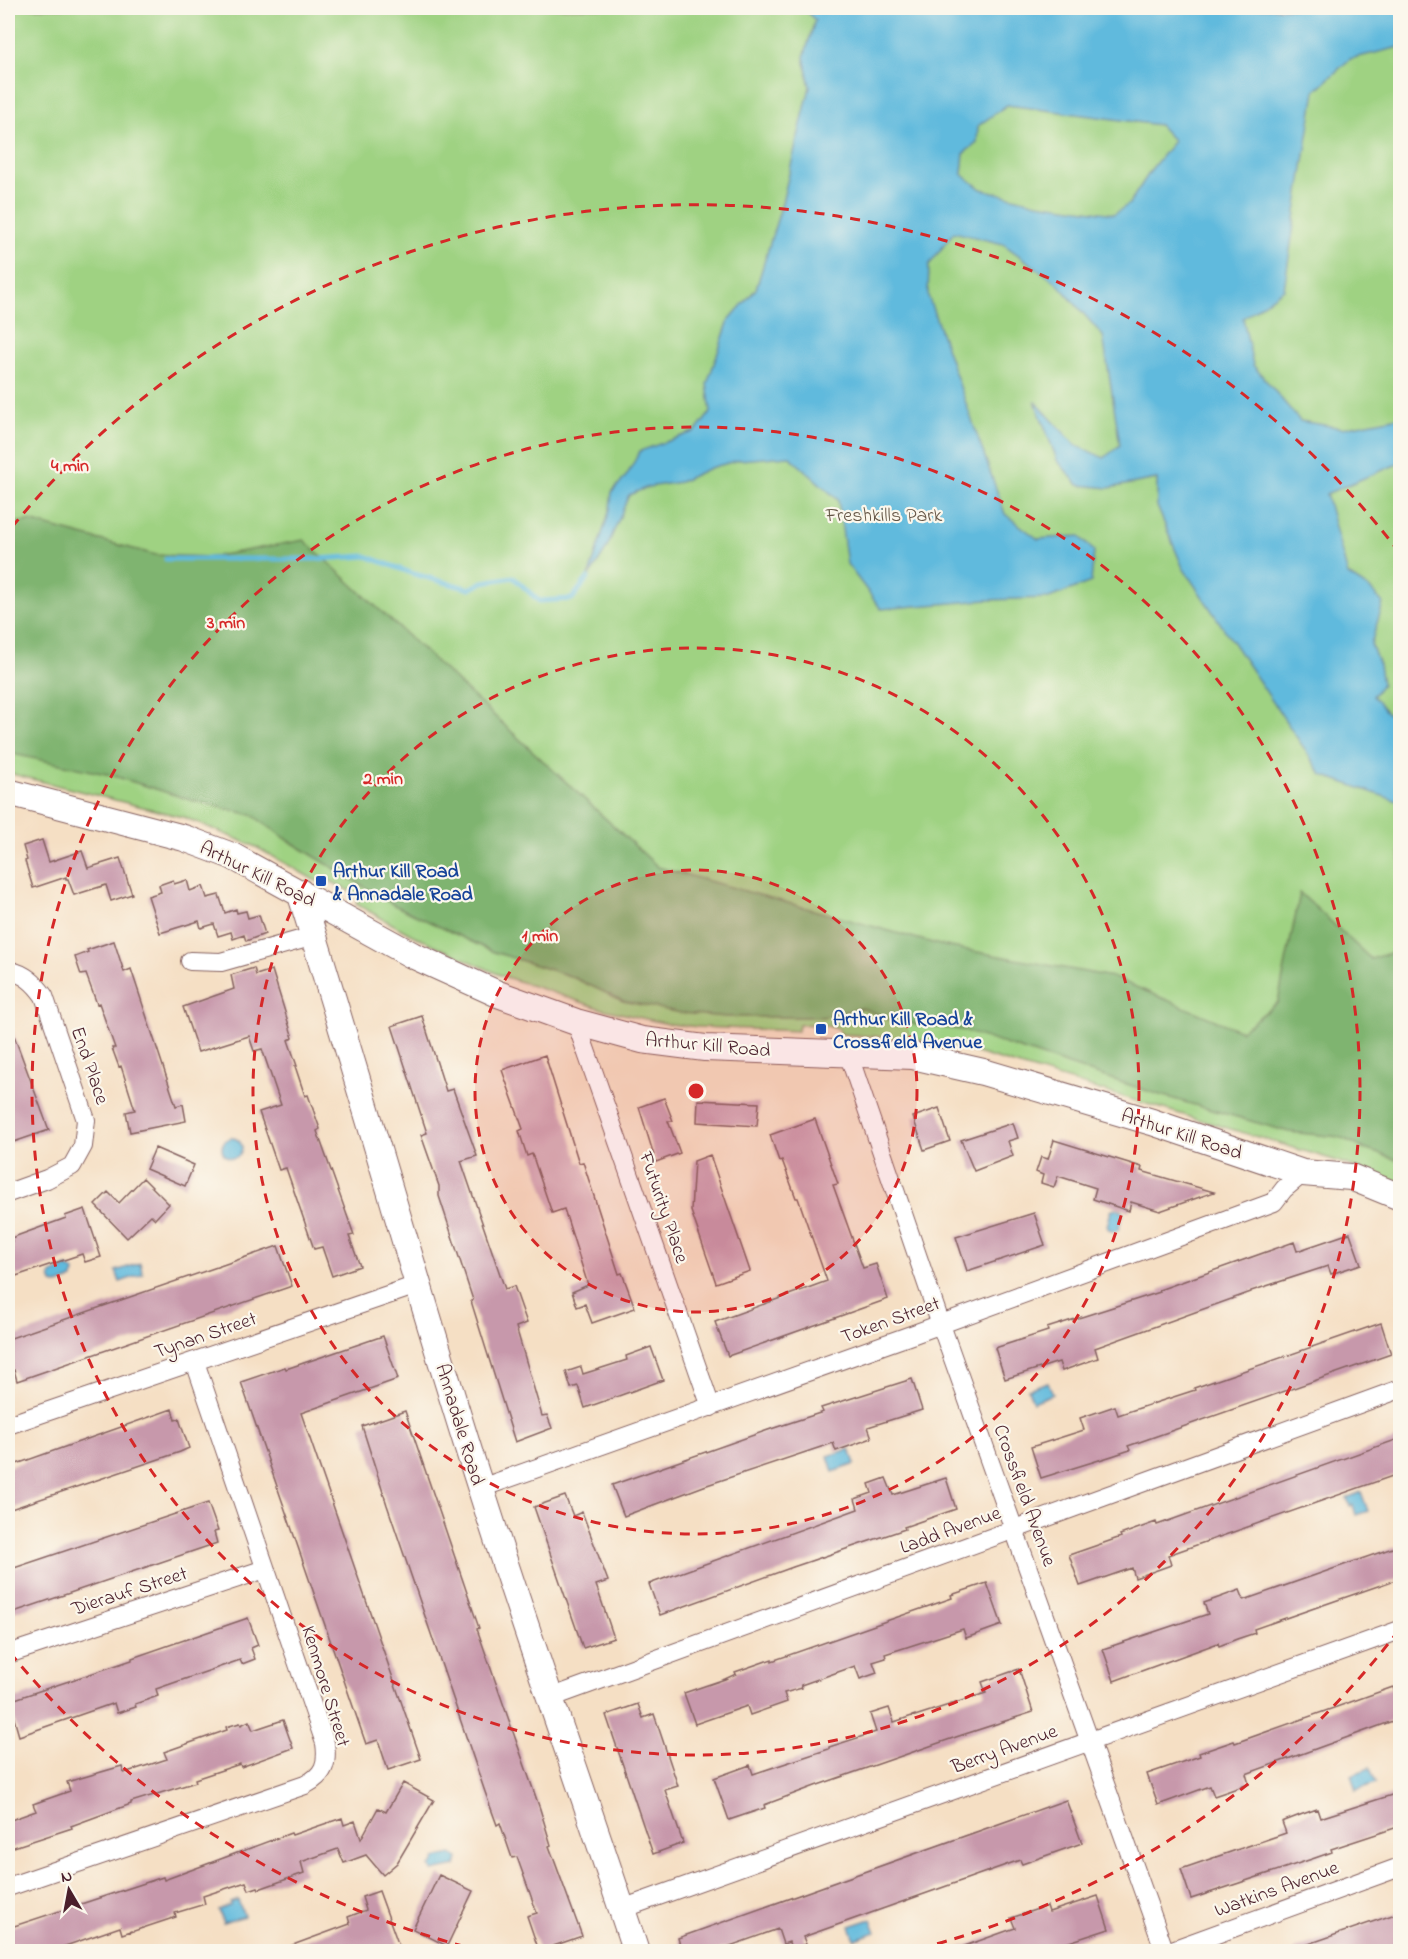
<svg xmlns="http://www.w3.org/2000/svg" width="1408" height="1959" font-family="'Indie Flower',sans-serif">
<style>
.green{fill:#9fd282;stroke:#747856;stroke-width:1.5}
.forest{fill:#7fb470;stroke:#646a4e;stroke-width:1.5}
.water{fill:#60badd;stroke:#556c84;stroke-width:1.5;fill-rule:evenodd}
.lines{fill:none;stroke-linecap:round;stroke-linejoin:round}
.stream{stroke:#60badd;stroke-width:5}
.building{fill:#c798ab}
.street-casing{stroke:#866261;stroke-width:20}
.secondary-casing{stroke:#866261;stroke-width:28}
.street{stroke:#fff;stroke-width:18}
.secondary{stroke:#fff;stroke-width:26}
.ring{fill:none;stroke:#d62828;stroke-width:3;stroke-dasharray:10 8}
.transit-dot{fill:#1a4fb4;stroke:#fbf7ec;stroke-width:2}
.labels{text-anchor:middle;stroke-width:4.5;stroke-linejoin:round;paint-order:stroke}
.park-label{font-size:20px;fill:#645545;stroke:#fbf7ec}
.transit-label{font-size:20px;font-weight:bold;fill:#164399;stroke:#fbf7ec;text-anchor:start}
.street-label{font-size:20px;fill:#4a1f2b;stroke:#fbf7ec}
.centre{fill:#d62828;stroke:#fbf7ec;stroke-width:3}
.ring-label{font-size:18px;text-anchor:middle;font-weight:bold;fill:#d62828;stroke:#fbf7ec;stroke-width:4.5;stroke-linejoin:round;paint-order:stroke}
</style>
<rect width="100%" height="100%" fill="#fbf7ec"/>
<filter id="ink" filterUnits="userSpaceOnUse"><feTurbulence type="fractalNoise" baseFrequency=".0167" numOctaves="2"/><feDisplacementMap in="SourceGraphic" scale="12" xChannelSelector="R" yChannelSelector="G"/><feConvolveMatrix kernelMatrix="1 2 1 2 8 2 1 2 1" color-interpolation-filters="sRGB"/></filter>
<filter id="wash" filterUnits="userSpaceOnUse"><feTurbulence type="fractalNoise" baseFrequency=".008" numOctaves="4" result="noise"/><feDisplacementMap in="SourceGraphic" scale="24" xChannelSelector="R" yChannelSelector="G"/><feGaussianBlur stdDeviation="1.35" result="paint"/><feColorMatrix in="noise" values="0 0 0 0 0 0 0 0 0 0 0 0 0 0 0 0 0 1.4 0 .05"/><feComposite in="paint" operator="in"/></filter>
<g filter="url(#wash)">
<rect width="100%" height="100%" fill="#f5dfc4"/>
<path class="green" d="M8,8H1400V1184L1334,1160L970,1051L923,1040L839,1034V1029L820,1024L799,1025L798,1031L699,1027L668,1024L602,1009L500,975L410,934L356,904L360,896L326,879L316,881L256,847L186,818L8,773Z"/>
<path class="forest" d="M29,521L156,555L211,557L304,540L658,867L940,945L1112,977L1241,1031L1278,1002L1300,893L1371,959L1400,950V1161L1367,1150L1340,1137L1289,1132L1160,1095L962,1030L895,1022L862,1008L823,1017H726L681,1013L623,1001L570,976L491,951L394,905L291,842L252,815L194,801L111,775L8,753V524Z"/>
<path class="water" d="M802,8H1400V47L1350,59L1315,91L1284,289L1243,318L1253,365L1300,421L1342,428L1400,417V463L1326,494L1348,575L1370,589L1383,603L1371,644L1379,665L1382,684L1373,696L1388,714L1400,720V802L1322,775L1183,568L1157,506V479L1109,488L1078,485L1057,460L1035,401L1075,445L1104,458L1120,445L1103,336L1057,283L1003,244L954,232L929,265L928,296L1005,514L1038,539L1079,536L1094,551L1091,582L1049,598L987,600L881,609L847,564L838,500L789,456L739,460L710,468L680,482L648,487L629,495L606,550L588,578L610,509L612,492L627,475L640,451L696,431L711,412L707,384L729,320L756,289L781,207L810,87L804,57L815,20ZM1007,105L1159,125L1174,141L1153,167L1129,204L1114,214L1037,203L981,189L962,174L964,153L977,143L978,126Z
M222 1148a10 10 0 1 1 20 0a10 10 0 1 1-20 0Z
M1115,1209L1121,1210L1123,1214L1118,1230L1115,1232L1109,1230L1107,1226L1111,1211Z
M140,1263L143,1274L120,1282L116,1271Z
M67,1267L74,1271L73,1279L58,1285L52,1283L50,1277L52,1273Z
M1048,1382L1053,1394L1033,1402L1028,1389Z
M850,1449L855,1464L833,1472L828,1456Z
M1361,1492L1368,1511L1356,1515L1353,1505L1350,1506L1347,1498Z
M1370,1768L1376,1783L1356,1790L1351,1775Z
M451,1854L458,1858L456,1866L433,1871L430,1866L433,1864L436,1858Z
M238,1900L244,1916L223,1923L219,1910L231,1905L230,1903Z
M871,1919L876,1932L855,1939L850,1926Z"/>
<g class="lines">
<path class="stream" d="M166,559H317L366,556L414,574L470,589L483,582L513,577L539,601L572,599L588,578"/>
</g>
<g id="blocks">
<path class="building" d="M42,840L49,862L82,851L88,868L120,858L132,894L111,901L106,885L74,895L68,879H66V877L33,888L25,861L27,860L23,846Z
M173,880L174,884L187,880L190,891L203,886L207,898L219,895L225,913L236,909L237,913L246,911L248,918L259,915L265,934L246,941L244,935L233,939L231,932L218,936L214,924L201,928L199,921L160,933L148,896L161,892L159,885Z
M114,941L124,972L131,969L176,1106L183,1104L186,1121L130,1132L126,1112L135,1110L121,1066L119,1067L112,1048H115L99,1003L97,1004L86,974L81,975L75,957L88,952L87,950Z
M254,968L256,975L272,970L293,1038L288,1040L297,1066H295L305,1096L308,1095L320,1129L317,1131L354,1235L349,1236L360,1266L332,1276L322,1247L314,1249L286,1168L279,1170L259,1112L281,1105L262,1049L254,1051L249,1036L198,1052L183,1007L234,989L231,975Z
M422,1016L446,1091L453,1089L477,1156L461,1161L505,1289L514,1286L527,1323L516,1327L542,1416L547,1415L552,1428L515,1442L471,1301L473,1300L439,1196V1186L421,1135L427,1133L392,1026Z
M8,1022H9L49,1130L8,1144Z
M545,1055L579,1163L583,1162L619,1274L622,1273L635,1308L592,1323L585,1304L577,1307L572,1292L588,1285L564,1209L552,1213L532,1154L527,1156L519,1131L523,1129L502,1070Z
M664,1098L673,1121H668L680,1153L656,1162L639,1107Z
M698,1100L759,1103L757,1126L697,1122Z
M939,1108L950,1141L924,1150L913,1117Z
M815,1119L838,1184L833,1185L863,1268L876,1264L888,1299L728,1356L715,1322L827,1281L798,1198H796L782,1160L779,1161L770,1135Z
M1013,1123L1018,1138L1008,1141L1013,1156L974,1171L961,1140Z
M1054,1140L1142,1167L1141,1171L1214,1192L1160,1211L1131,1202L1129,1211L1093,1199L1096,1188L1058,1176L1054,1187L1041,1183L1043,1175L1036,1172L1041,1157L1048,1159Z
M155,1148L194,1165L185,1186L146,1169Z
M710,1155L750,1271L716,1283L691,1211L694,1161Z
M143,1178L169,1204L155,1219L151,1215L127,1238L95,1205L108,1192L119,1203Z
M85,1209L101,1257L85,1262L82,1254L16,1276L11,1260L8,1261V1243L12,1241L11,1238L66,1218L65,1216Z
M1034,1213L1045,1245L967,1271L956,1237Z
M1350,1233L1361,1264L1331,1274L1328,1266L1251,1291V1292L1095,1348L1098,1358L1062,1371L1059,1362L1005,1379L995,1348L1048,1331L1047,1328L1160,1292L1159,1290L1294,1242L1297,1251Z
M278,1246L292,1286L17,1381L14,1370L10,1371L8,1363V1339Z
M1381,1323L1391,1354L1128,1446L1130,1450L1112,1456L1041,1478L1031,1447L1084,1430L1080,1418L1115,1406L1118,1415L1195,1390L1194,1388Z
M383,1336L398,1379L301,1413L421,1759L388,1770L378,1740L366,1744L241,1382L285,1367L286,1369Z
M651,1347L663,1380L585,1408L578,1386L571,1388L566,1372L581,1367L583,1374L627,1360L626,1356Z
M912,1379L922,1410L868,1427L872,1438L836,1451L833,1443L704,1486L624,1516L612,1485L771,1429L823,1412L821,1408Z
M172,1409L175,1420L179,1419L189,1448L180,1452L8,1510V1467Z
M405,1411L479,1628L477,1629L540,1809L551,1845L549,1846L582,1936L539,1951L527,1916L537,1913L517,1857L512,1858L500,1823L497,1825L485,1792L387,1505L362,1426Z
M1401,1438V1473L1168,1555L1171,1565L1135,1578L1132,1568L1080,1586L1069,1555L1121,1537L1120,1535L1156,1522L1157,1525Z
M886,1478L893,1495L946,1478L956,1509L904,1527L905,1529L793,1567L660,1615L649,1584L858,1509L855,1499L872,1493L869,1484Z
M565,1496L573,1516L582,1512L608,1581L596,1585L614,1638L583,1648L534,1507Z
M208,1503L218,1531L214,1532L217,1543L8,1614V1570Z
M1401,1545V1578L1254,1629L1255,1633L1237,1639L1219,1646L1218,1643L1114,1681L1103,1649L1208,1614L1204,1603L1240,1590L1244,1600Z
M987,1583L1002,1625L966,1638L963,1629L885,1654L886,1658L873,1662L877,1673L860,1679L855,1666L801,1685L802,1688L784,1693L787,1702L750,1715L747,1706L695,1724L684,1693L725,1679L736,1674L735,1672L772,1659V1661L952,1598L951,1595Z
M248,1618L258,1645L251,1648L255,1659L242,1664L240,1660L156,1689L158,1696L135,1704L136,1707L117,1713L114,1703L19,1736L9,1701L132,1660V1658Z
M1019,1669L1033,1712L959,1736L815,1786L764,1805L765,1808L729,1820L714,1778L750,1765L753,1774L829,1749V1747L876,1732L870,1714L889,1708L894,1722L915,1715V1716L986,1693L982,1682Z
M1393,1687L1401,1710V1718L1246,1774L1249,1784L1214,1796L1210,1786L1158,1805L1147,1774L1200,1756L1199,1753L1234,1741L1235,1743Z
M638,1704L643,1718L654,1714L678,1786L665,1790L683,1843L653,1854L606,1715Z
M283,1720L293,1748L241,1767L240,1764L195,1779L196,1782L131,1802V1804L71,1826L72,1828L8,1849V1821L36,1811L33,1804L70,1791L67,1782L122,1766L124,1773L167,1759L164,1752L227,1730L226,1727L240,1723L241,1725L249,1721L253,1730Z
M403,1783L434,1800L397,1863L383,1875L366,1855L344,1863L338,1849L301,1862L304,1873L259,1889L258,1887L249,1890L246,1882L203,1896L205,1904L175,1913L176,1917L131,1932V1931L122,1934L120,1927L48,1952H8V1928L163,1877L164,1880L291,1833L292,1835L342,1818L344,1825L355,1821L361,1839L378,1808L386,1812Z
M1401,1792V1826L1331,1849L1332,1852L1315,1858L1191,1899L1181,1869L1286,1833L1282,1822L1300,1815L1317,1809L1320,1818Z
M1066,1800L1082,1843L1022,1864L1020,1860L806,1936L803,1937L806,1944L791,1949L789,1942L783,1944L778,1929L713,1952H682L678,1938Z
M439,1875L473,1891L447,1946L413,1929Z
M379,1891L399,1946L383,1952H279V1950L350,1924L348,1917L366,1910L362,1897Z
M1098,1896L1109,1929L1060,1945L1061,1948L1053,1952H956V1949L1015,1928L1011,1918L1047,1906L1049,1912Z
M1401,1912V1952H1294V1949Z"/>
</g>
</g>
<g filter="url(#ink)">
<use href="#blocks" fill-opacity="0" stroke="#866261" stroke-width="1.5"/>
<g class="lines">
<g class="street-casing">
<path id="street" d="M190,961L221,962L314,936
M8,970C25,974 34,982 44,996L86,1120L83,1146L72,1166L47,1179L8,1193
M576,1022L711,1407
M848,1053L941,1325L1165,1952
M8,1425L417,1285
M481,1488L914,1334L1274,1202L1284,1189L1303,1173
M8,1654L265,1569
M550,1698L1400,1389
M8,1887L305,1785C324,1775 328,1764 325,1743L195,1362
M622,1909L1400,1630
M1167,1952L1400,1867"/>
</g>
<g class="secondary-casing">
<path id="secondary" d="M8,792L184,838L232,856L412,955L498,994L576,1022L642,1040L705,1048L913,1056L983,1072L1152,1122L1303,1173L1351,1177L1400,1197
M300,892C362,1089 417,1289 480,1486C529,1642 585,1796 636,1952"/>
</g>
<use href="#street" class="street"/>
<use href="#secondary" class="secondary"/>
</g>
</g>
<circle cx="696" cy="1091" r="221" fill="#d62828" fill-opacity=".12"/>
<g class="ring">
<circle cx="696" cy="1091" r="221"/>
<circle cx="696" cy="1091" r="443"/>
<circle cx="696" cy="1091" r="664"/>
<path d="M1399 1630A886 886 0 0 1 910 1951M482 1951A886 886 0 0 1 12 1655M12 527A886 886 0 0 1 1399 552"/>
</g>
<g class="transit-dot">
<rect x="315" y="875" width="12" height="12" rx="3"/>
<rect x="815" y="1023" width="12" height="12" rx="3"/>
</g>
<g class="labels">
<g class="park-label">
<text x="884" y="521">Freshkills Park</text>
</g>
<g class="transit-label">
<text x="333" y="877">Arthur Kill Road<tspan x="333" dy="23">&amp; Annadale Road</tspan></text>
<text x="833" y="1025">Arthur Kill Road &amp;<tspan x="833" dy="23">Crossfield Avenue</tspan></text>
</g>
<g class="street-label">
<text transform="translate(258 873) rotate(26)" y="7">Arthur Kill Road</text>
<text transform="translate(708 1044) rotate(5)" y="7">Arthur Kill Road</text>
<text transform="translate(91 1065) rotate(71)" y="7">End Place</text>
<text transform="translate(1182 1133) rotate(18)" y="7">Arthur Kill Road</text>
<text transform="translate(665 1207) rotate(71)" y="7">Futurity Place</text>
<text transform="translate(890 1319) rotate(-20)" y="7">Token Street</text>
<text transform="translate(205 1334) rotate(-19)" y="7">Tynan Street</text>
<text transform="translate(461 1424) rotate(73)" y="7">Annadale Road</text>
<text transform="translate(1026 1495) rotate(70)" y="7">Crossfield Avenue</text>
<text transform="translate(950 1529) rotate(-20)" y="7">Ladd Avenue</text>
<text transform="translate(129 1590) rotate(-18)" y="7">Dierauf Street</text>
<text transform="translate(327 1686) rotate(73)" y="7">Kenmore Street</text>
<text transform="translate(1004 1748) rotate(-20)" y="7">Berry Avenue</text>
<text transform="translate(1276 1888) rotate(-20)" y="7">Watkins Avenue</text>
</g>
</g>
<circle cx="696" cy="1091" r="9" class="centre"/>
<g class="ring-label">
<text x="70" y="471">4 min</text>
<text x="226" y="628">3 min</text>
<text x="383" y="784">2 min</text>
<text x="540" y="941">1 min</text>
</g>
<rect width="1408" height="1959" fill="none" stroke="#fbf7ec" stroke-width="30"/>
<g transform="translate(69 1890) rotate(350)" stroke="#fbf7ec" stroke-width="4.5" paint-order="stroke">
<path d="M0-4.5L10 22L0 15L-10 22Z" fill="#4a1f2b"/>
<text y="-9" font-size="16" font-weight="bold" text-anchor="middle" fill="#4a1f2b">N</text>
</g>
</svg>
